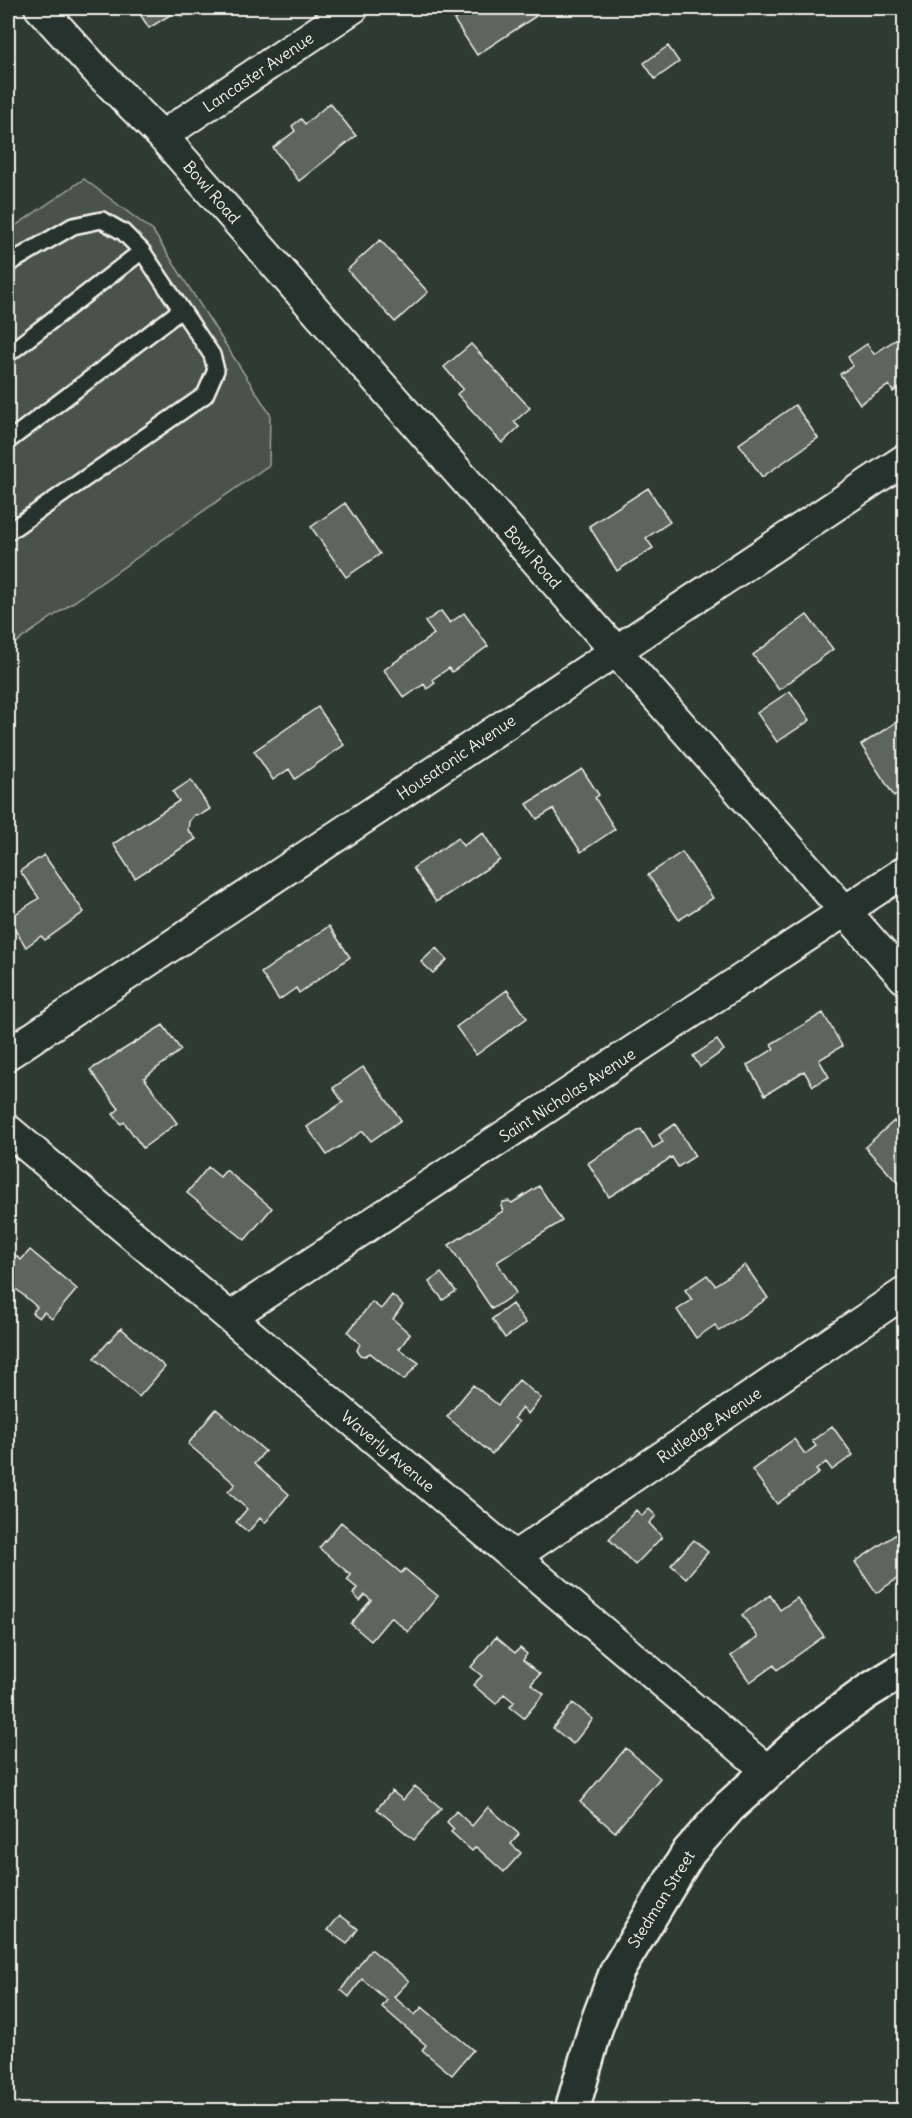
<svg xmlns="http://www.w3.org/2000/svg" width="912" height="2118" font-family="Delius,sans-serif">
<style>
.green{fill:#48524c;stroke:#9ea29a;stroke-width:1.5}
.building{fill:#5c655e;stroke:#f4f1e8;stroke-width:1.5}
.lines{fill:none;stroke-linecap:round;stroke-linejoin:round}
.service-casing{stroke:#f4f1e8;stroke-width:20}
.minor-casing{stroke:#f4f1e8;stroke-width:34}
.secondary-casing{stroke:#f4f1e8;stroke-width:38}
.service{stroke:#26332d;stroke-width:15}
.minor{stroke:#26332d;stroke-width:30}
.secondary{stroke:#26332d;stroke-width:33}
.labels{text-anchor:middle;stroke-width:6;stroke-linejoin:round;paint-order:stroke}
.street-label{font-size:16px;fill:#f4f1e8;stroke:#26332d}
</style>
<rect width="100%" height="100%" fill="#2e3b34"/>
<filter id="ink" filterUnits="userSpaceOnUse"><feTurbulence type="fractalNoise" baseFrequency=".0167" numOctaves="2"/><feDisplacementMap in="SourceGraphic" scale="12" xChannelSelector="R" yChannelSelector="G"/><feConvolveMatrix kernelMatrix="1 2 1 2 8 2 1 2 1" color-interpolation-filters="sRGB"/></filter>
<g filter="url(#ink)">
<path class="green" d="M84,179L153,231L270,414L269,465L8,648V231Z"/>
<path class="building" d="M136,8H195L182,17L178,10L149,28Z
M475,8H530L536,16L477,55L454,20Z
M668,46L679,62L655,79L644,63Z
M330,103L356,136L299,181L273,148L295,131L292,126L301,119L305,124Z
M380,240L428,292L395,322L347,270Z
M904,334V385L893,392L889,385L860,404L840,374L853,366L848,357L867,344L874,354Z
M471,344L530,408L514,422L519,427L502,443L457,394L463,389L444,367Z
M795,405L818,438L762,477L739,444Z
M648,488L670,522L646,538L653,548L617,571L589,526Z
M345,503L380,554L346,577L311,527Z
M441,611L450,623L464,613L488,646L452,672L449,668L433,679L435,683L427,689L424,684L404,698L384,670L434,634L425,622Z
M807,615L833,649L779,690L753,655Z
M790,691L810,720L777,742L757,713Z
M318,707L344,745L295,779L289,769L273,780L254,751Z
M904,717V788L894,796L861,745Z
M582,769L599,795L595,798L615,829L581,852L553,809L537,819L527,804Z
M191,780L210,809L202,814L194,815L189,821L188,830L196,839L135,878L113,844L179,801L173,792Z
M483,833L500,860L436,902L413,868L458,838L463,846Z
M682,852L713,898L679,920L648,875Z
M44,855L84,912L45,940L41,936L26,947L8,919L39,898L20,871Z
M329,926L350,957L299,993L296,988L279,1000L261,973Z
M436,948L447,960L433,973L421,962Z
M507,990L527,1018L476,1055L456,1027Z
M823,1013L842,1046L819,1060L829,1077L813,1086L804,1071L765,1095L747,1065L774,1049L771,1044Z
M163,1025L181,1050L144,1078L177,1123L143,1148L124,1122L121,1124L113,1114L119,1109L90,1070Z
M717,1040L724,1050L700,1067L693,1056Z
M363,1067L401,1120L371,1141L363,1131L327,1155L307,1127L343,1102L333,1088Z
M894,1121L904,1132V1190L865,1147Z
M675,1124L695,1156L678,1167L672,1157L609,1197L588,1163L641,1129L653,1148L663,1142L659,1135Z
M208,1167L220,1177L226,1170L272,1208L245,1240L187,1193Z
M539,1186L562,1221L497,1262L516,1293L492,1309L449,1245L503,1211L501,1206L503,1202L509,1201L512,1203Z
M8,1249L21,1260L30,1250L77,1289L52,1319L44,1312L39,1318L32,1313L37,1307L8,1282Z
M745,1265L768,1298L719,1331L715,1325L696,1338L677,1310L692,1300L685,1290L707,1275L715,1285Z
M441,1273L456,1291L443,1300L429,1282Z
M392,1295L403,1305L393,1319L410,1334L399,1349L419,1363L404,1380L370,1353L365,1356L360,1355L357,1350L360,1344L348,1332L372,1302L381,1309Z
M512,1304L526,1323L505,1338L492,1319Z
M121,1328L165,1367L139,1397L94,1358Z
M519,1380L541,1398L528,1414L522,1408L514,1418L519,1422L492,1454L447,1417L473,1385L498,1405Z
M216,1409L265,1451L254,1464L289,1494L265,1523L260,1518L248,1532L236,1522L247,1509L228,1492L235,1484L188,1444Z
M832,1426L853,1455L832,1470L826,1462L816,1470L819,1473L777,1504L752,1470L794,1439L805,1454L816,1446L812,1441Z
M649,1509L656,1516L649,1523L662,1537L635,1565L609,1539L636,1510L642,1516Z
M341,1522L401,1573L405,1569L438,1596L408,1632L391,1617L371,1641L351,1624L371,1600L365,1595L360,1601L353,1594L357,1588L347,1580L351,1575L319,1548Z
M904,1529V1574L876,1593L855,1562Z
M694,1540L708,1552L686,1578L671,1565Z
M770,1595L780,1610L797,1598L824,1636L777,1670L774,1665L750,1682L731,1656L758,1637L742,1615Z
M496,1637L515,1653L520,1648L527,1654L523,1660L540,1674L531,1684L544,1694L524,1718L510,1707L514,1702L504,1694L496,1704L473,1685L482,1676L471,1667Z
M573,1703L593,1719L573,1744L553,1728Z
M626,1748L660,1778L615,1832L580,1802Z
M415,1786L441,1808L414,1840L377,1809L392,1791L403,1800Z
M488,1807L519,1834L511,1844L521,1853L504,1872L476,1847L472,1851L451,1832L454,1829L447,1822L456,1811L472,1826Z
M340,1915L358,1929L347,1944L328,1930Z
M371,1949L409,1981L394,1997L415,2015L422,2007L473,2050L452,2075L422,2050L426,2045L382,2007L387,2000L362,1979L349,1997L341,1990Z"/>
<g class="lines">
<g class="service-casing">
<path id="service" d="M8,264L73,226L102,220L123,232L142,251
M8,354L142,251L212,355L216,370L205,395L8,532
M8,441L181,310"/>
</g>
<g class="minor-casing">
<path id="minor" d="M40,8L100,74L162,136L904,978
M162,136L353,8
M8,1054L904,460
M8,1130L769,1772
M230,1317L904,872
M514,1557L904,1293"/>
</g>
<g class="secondary-casing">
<path id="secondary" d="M572,2110L596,2026L617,1971L689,1852L729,1807L813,1731L868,1691L904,1669"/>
</g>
<use href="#service" class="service"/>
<use href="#minor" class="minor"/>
<use href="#secondary" class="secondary"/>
</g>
</g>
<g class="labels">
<g class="street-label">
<text transform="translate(258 72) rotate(-34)" y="6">Lancaster Avenue</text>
<text transform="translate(212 192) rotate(49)" y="6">Bowl Road</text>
<text transform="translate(533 557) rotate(49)" y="6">Bowl Road</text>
<text transform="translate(456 757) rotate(-34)" y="6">Housatonic Avenue</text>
<text transform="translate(567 1095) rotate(-33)" y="6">Saint Nicholas Avenue</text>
<text transform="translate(709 1425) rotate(-34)" y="6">Rutledge Avenue</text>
<text transform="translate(388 1451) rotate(40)" y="6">Waverly Avenue</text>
<text transform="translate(661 1899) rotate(-58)" y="6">Stedman Street</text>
</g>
</g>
<rect width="912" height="2118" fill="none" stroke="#26332d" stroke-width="30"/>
<rect x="15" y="15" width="882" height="2088" fill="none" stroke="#f4f1e8" stroke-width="2" filter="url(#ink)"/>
</svg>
